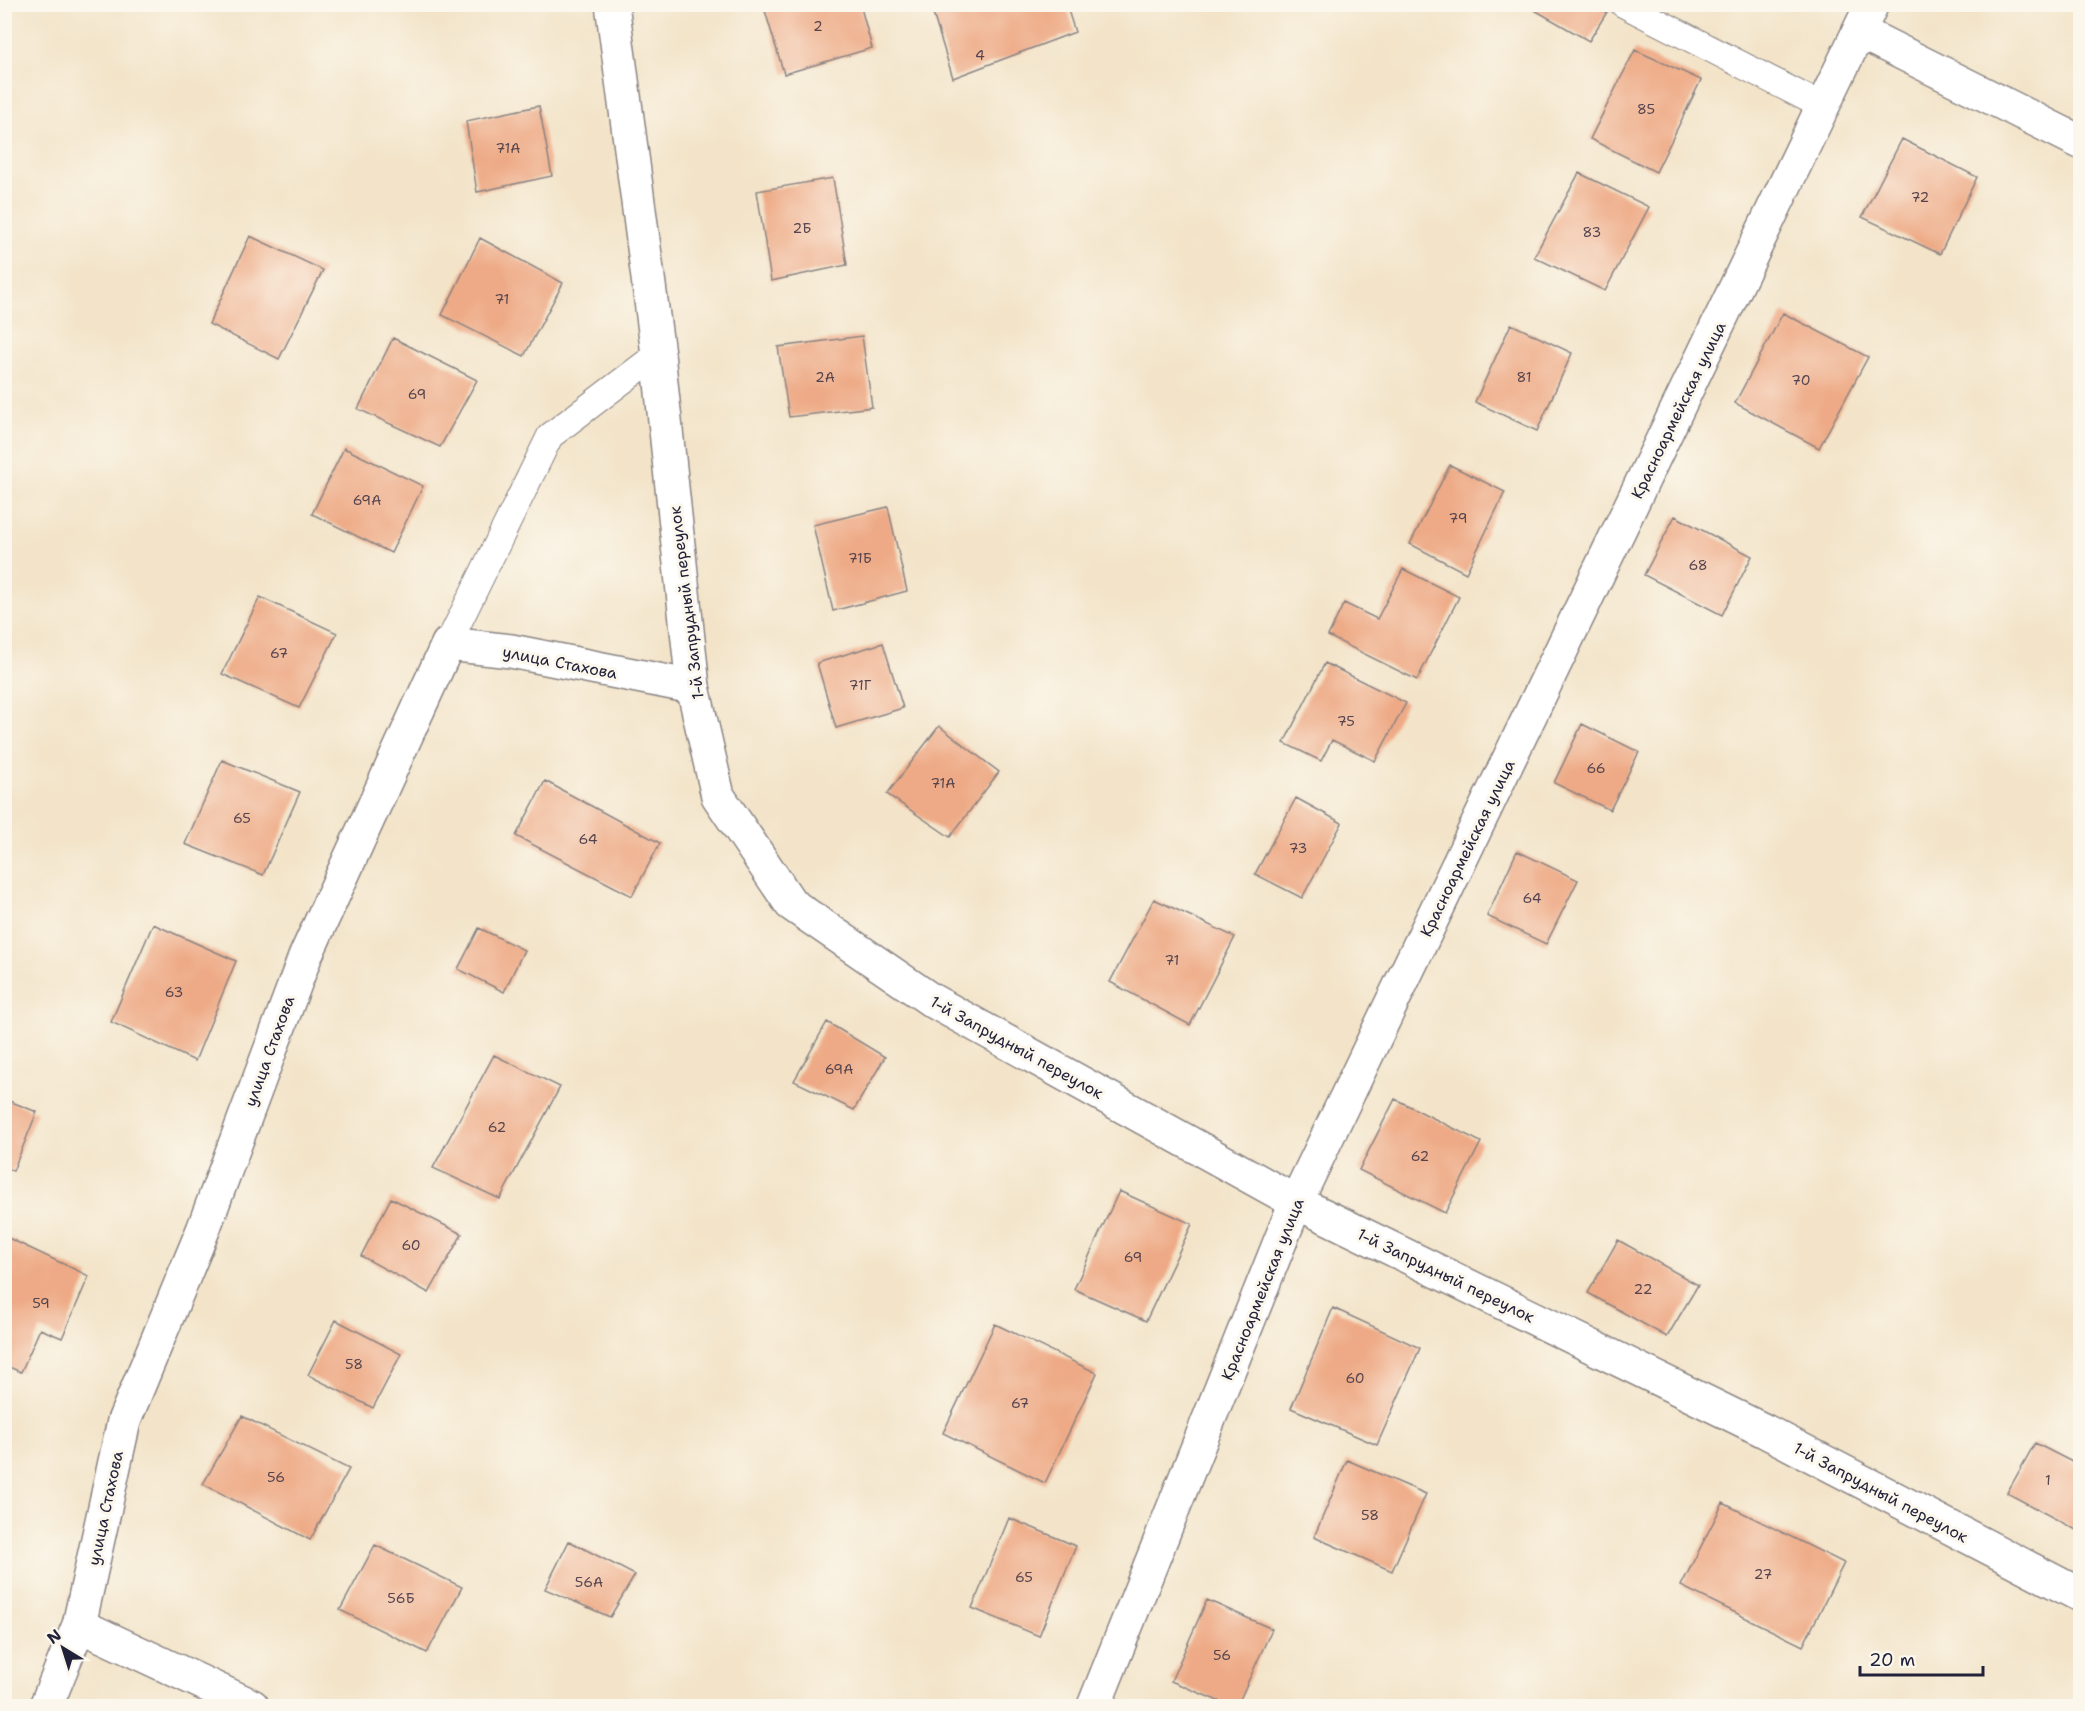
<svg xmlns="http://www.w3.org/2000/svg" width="2085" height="1711" font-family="'Shantell Sans',sans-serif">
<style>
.building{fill:#eeaa86}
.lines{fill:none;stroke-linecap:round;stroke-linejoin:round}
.service-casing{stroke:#8a8382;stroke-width:28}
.minor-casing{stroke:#8a8382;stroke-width:36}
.tertiary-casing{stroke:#8a8382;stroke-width:36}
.service{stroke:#fff;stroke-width:26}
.minor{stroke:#fff;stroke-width:33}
.tertiary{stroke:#fff;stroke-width:33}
.labels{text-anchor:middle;stroke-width:6;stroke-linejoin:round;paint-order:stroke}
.number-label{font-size:14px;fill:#55444e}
.street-label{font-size:16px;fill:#22223b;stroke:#fbf7ec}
</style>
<rect width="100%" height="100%" fill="#fbf7ec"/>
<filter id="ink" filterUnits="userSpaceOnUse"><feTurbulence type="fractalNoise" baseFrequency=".0167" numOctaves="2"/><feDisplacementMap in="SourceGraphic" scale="12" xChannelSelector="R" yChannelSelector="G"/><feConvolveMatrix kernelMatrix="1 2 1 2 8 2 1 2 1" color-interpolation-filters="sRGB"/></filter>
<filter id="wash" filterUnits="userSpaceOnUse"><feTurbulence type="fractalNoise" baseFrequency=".008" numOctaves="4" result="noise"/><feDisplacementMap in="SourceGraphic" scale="24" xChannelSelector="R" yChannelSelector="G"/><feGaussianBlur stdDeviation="1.35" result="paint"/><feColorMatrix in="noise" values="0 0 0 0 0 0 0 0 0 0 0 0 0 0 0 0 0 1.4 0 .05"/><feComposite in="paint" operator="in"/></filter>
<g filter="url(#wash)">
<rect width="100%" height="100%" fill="#f3e4c9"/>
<g id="blocks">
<path class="building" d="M763,4H860L872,48L784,74Z
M930,4H1066L1075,32L953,78Z
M1524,4H1612L1589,41Z
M1635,50L1701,80L1656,172L1590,139Z
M539,106L552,176L477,192L466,121Z
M1902,139L1977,177L1940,254L1862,217Z
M1579,173L1649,207L1605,291L1534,257Z
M833,178L847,265L771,281L757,191Z
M250,236L323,270L279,359L209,324Z
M480,238L563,283L524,356L442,315Z
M1783,313L1868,357L1819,448L1735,403Z
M1511,324L1572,353L1537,431L1475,402Z
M862,336L872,407L789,417L778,347Z
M393,338L477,380L440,447L358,409Z
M344,448L423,486L391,553L312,514Z
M1450,465L1505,492L1466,573L1410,544Z
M888,507L907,591L833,611L813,525Z
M1675,516L1752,556L1722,615L1644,575Z
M1403,569L1459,597L1417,680L1328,636L1344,603L1377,619Z
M260,597L337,633L299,708L222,674Z
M883,643L903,708L836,728L817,663Z
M1325,663L1406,703L1375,761L1332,740L1321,761L1284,743Z
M1582,724L1639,752L1610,810L1554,783Z
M939,726L999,772L950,837L887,794Z
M222,760L300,792L263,875L185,844Z
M545,781L660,843L632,896L516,836Z
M1296,798L1342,823L1302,898L1255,874Z
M1517,851L1578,880L1546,944L1487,916Z
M1154,899L1235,937L1190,1025L1110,982Z
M153,924L236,961L195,1061L111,1022Z
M479,928L524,950L504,992L458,969Z
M827,1022L885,1057L854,1110L794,1081Z
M494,1055L560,1087L500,1199L433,1168Z
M4,1099L37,1112L13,1171L4,1167Z
M1395,1099L1481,1142L1445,1213L1359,1170Z
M1119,1191L1192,1224L1146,1321L1074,1289Z
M391,1198L462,1234L429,1293L361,1256Z
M4,1236L89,1276L62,1338L40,1329L21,1372L4,1365Z
M1618,1240L1698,1285L1667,1337L1588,1293Z
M1333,1308L1420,1348L1377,1445L1291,1408Z
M336,1320L401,1354L373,1408L308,1375Z
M995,1324L1097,1373L1045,1483L943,1433Z
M242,1416L349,1469L310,1540L203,1484Z
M2035,1443L2080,1466V1532L2007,1493Z
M1347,1460L1426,1494L1392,1571L1314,1537Z
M1723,1503L1844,1563L1803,1646L1681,1586Z
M1009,1518L1076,1546L1039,1636L972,1608Z
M569,1541L635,1575L610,1617L545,1589Z
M375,1545L462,1587L427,1653L340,1610Z
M1207,1600L1272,1629L1237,1706H1230L1171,1681Z"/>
</g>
</g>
<g filter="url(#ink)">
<use href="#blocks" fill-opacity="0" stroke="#8a8382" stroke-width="1.5"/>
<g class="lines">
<g class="service-casing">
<path id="service" d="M1623,4L1824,107
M448,644L550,436L658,354"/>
</g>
<g class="minor-casing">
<path id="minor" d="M612,4L658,354
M1860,32L2080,142
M79,1625L252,1706
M46,1706L79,1625L124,1421L203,1230L305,957L448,644L511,651L693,687
M1094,1706L1296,1202L1872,4"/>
</g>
<g class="tertiary-casing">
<path id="tertiary" d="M658,354L693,687L718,796L791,904L931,1000L1296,1202L1765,1431L2080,1595"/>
</g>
<use href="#service" class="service"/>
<use href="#minor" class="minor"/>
<use href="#tertiary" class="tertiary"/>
</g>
</g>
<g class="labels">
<g class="number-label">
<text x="818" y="31">2</text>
<text x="980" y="60">4</text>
<text x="1646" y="114">85</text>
<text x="508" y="153">71А</text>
<text x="1920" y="202">72</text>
<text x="802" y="233">2Б</text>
<text x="1592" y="237">83</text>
<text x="502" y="304">71</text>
<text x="825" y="382">2А</text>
<text x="1524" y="382">81</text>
<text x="1801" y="385">70</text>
<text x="417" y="399">69</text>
<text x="367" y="505">69А</text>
<text x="1458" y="523">79</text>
<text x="860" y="563">71Б</text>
<text x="1698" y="570">68</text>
<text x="279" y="658">67</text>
<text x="860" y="690">71Г</text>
<text x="1346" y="726">75</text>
<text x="1596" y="773">66</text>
<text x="943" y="788">71А</text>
<text x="242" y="823">65</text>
<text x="588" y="844">64</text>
<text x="1298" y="853">73</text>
<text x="1532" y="903">64</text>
<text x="1172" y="965">71</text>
<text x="174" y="997">63</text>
<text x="839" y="1074">69А</text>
<text x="497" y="1132">62</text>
<text x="1420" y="1161">62</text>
<text x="411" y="1250">60</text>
<text x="1133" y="1262">69</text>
<text x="1643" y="1294">22</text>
<text x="41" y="1308">59</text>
<text x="354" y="1369">58</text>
<text x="1355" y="1383">60</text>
<text x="1020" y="1408">67</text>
<text x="276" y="1482">56</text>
<text x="2048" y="1485">1</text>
<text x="1370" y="1520">58</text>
<text x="1763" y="1579">27</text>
<text x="1024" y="1582">65</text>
<text x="589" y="1587">56А</text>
<text x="401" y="1603">56Б</text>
<text x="1222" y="1660">56</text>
</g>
<g class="street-label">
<text transform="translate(1678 410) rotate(-64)" y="6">Красноармейская улица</text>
<text transform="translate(686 603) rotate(-97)" y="6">1-й Запрудный переулок</text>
<text transform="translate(560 662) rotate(11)" y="6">улица Стахова</text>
<text transform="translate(1467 848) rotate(-64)" y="6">Красноармейская улица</text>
<text transform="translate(1017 1047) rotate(29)" y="6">1-й Запрудный переулок</text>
<text transform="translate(269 1051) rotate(-70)" y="6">улица Стахова</text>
<text transform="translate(1446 1275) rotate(26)" y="6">1-й Запрудный переулок</text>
<text transform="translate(1262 1289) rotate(-68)" y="6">Красноармейская улица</text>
<text transform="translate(1881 1492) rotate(28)" y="6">1-й Запрудный переулок</text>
<text transform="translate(105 1508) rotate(-78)" y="6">улица Стахова</text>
</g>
</g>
<rect width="2085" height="1711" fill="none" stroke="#fbf7ec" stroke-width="24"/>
<g transform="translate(63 1648) rotate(322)" stroke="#fbf7ec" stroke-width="4.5" paint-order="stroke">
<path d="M0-4.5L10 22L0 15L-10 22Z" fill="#22223b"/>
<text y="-9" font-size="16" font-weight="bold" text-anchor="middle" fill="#22223b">N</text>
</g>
<path d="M1860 1666v9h123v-9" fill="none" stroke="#22223b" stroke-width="3"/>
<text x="1869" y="1666" font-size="18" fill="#22223b" stroke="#fbf7ec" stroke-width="4.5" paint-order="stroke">20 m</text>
</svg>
